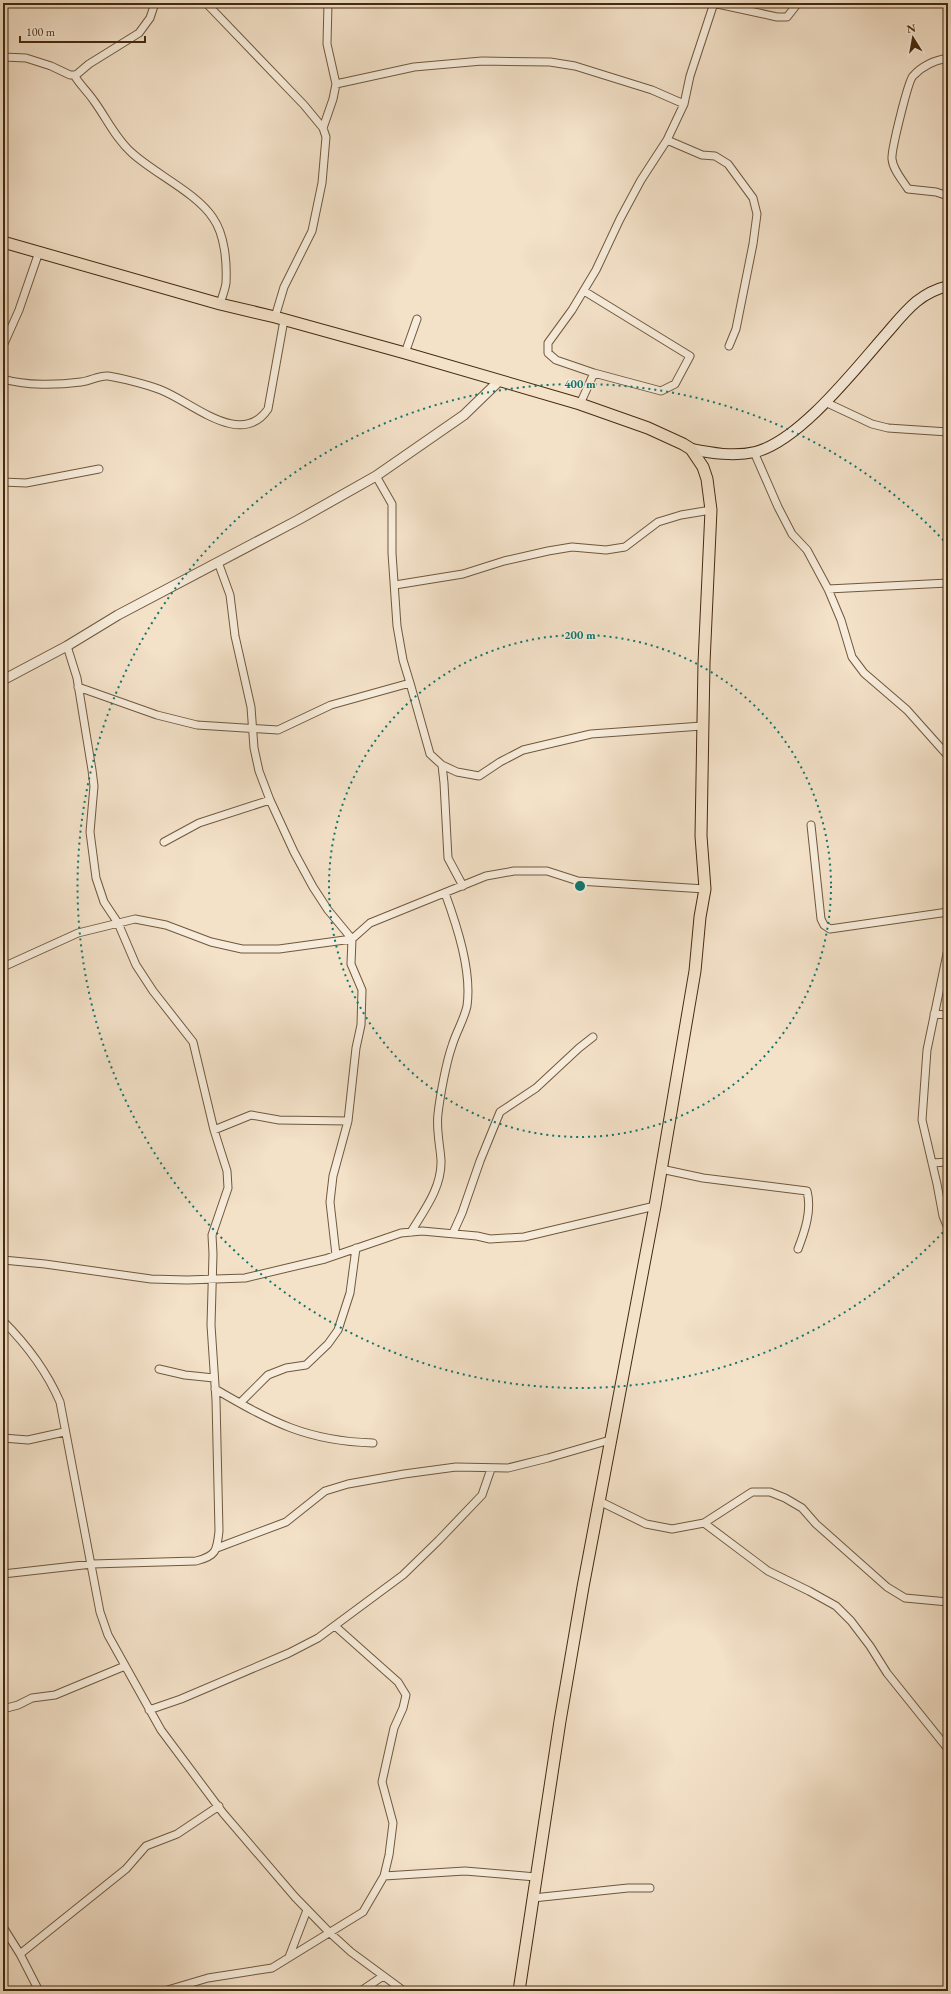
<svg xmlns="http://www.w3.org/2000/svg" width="951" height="1994" font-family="'EB Garamond',serif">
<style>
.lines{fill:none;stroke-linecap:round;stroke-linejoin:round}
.minor-casing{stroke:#70583c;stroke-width:9}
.tertiary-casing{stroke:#70583c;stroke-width:11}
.secondary-casing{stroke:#452a0e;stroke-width:12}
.primary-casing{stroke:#452a0e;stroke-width:13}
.minor{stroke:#f7ecdb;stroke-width:7}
.tertiary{stroke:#f7ecdb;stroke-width:9}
.secondary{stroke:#f7ecdb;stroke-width:10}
.primary{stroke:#f3e1c8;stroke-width:11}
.ring{fill:none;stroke:#0f766e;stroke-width:2;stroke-dasharray:2 4}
.centre{fill:#0f766e;stroke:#f7ecdb;stroke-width:2}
.ring-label{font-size:12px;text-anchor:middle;font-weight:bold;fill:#0f766e;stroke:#f7ecdb;stroke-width:3;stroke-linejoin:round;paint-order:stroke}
</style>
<rect width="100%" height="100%" fill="#f3e1c8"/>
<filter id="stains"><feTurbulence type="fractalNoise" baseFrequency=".005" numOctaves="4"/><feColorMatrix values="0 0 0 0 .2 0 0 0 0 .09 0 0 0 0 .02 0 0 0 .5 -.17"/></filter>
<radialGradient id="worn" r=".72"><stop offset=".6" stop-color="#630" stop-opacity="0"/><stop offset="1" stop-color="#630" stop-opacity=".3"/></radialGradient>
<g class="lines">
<g class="minor-casing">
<path id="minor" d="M206,3L304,105L323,128L326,137L322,183L312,231L284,287L275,317
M713,3L777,17H787L798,3
M3,57L26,58L51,66L70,75H76L89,64L139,33L150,18L155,3
M948,58C936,60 922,66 913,76C908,81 891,151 892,159C893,170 903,181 908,189L936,192L948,196
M74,75C80,85 88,92 94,101C107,119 116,139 132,153C155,174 197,193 213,218C225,235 227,263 226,283C225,290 222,297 220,304
M336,84L414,67L482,61L550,62L575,66L652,90L684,104L690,76L714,3
M323,128L333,99L336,84L327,44L328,3
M667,140L702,155L715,156L728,164L753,198L757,214L753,244L736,329L729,346
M584,291L690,356L675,384L661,391L594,373
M3,346L19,310L39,252
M405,353L417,319
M3,379C26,386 58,385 81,382C90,381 100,375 108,376C121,378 149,385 161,390C192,402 241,449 268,409L284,320
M825,402L872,424L888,428L948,432
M580,404L594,373L556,360L548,353V343L572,310L596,270L620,219L641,180L667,140L684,104
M754,452L778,507L792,534L807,550L828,589L841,620L852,657L864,673L907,710L948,756
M376,476L392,504V553L397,626L403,660L410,683
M3,482L26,483L99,469
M218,562L230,595L235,636L251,707L254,748L259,771L270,800L294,852L313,887L328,910L352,939L351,964L362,990L361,1025L356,1048L348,1121L333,1176L330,1202L336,1255
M395,585L463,574L504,561L548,551L572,547L606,550L625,547L658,522L681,515L711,510
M828,589L948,583
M78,687L157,715L197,725L278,730L331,705L410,683L430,754L442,765L444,783L448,858L463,886
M442,765L457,772L479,776L500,762L523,750L591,734L702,726
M811,825L821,919L824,925L830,929L948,912
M164,842L199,823L270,800
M948,949L927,1050L922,1120L937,1184L943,1216L948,1228
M3,967L78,933L135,919L166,925L211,942L242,949H279L352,939L370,923L486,876L514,871H547L578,881L705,889
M934,1014L948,1015
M214,1130L251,1115L279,1120L348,1121
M932,1163L948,1162
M661,1169L703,1178L807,1191C812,1210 805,1231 798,1249
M411,1232C425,1209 442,1187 441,1160C440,1145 436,1129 438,1114C440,1096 446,1063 452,1046C456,1032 464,1020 467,1006C472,971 457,926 445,893
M453,1233L462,1213L480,1161L500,1112L536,1088L579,1048L593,1037
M3,1260L45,1264L151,1279L187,1280L245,1278L325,1259L401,1233L422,1231L477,1236L490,1239L524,1237L655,1206
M3,1321C26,1344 47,1372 60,1402L100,1612L108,1635L161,1730L223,1813L295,1897L329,1932L351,1952L404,1991
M159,1369L185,1375L214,1378
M215,1389C272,1422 306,1441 373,1443
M240,1403L268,1375L286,1368L306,1365L328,1344L338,1330L350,1293L356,1248
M3,1438L28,1440L64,1432
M599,1501L646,1524L672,1529L704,1523L752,1492H770L785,1498L802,1508L816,1524L887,1587L905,1598L948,1602
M704,1523L768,1571L809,1591L836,1606L851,1621L870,1646L887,1673L948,1749
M217,1548L286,1522L325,1491L348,1484L404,1474L456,1467L508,1468L548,1458L610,1440
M3,1574L92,1564L196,1561C216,1556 217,1551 219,1531L216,1400L211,1325L213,1254L212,1235L228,1188L227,1171L214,1130L193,1042L153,991L136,965L118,923L104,902L96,878L90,832L94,786L92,770L77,678L67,646
M3,1709L18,1705L32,1698L55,1695L125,1666
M149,1710L181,1699L289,1653L318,1638L403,1575L439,1540L482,1495L491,1469
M384,1876L465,1871L536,1877
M533,1898L628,1888H650
M3,1927L20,1954L39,1991
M20,1954L126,1869L146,1846L177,1834L219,1806
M289,1957L307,1910
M164,1991L208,1978L272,1968L363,1912L384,1876L389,1855L393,1823L382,1782L394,1728L403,1708L406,1695L398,1682L335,1626
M361,1991L383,1976"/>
</g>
<g class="tertiary-casing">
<path id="tertiary" d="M3,680L67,646L118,615L298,520L376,476L464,415L499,381"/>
</g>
<g class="secondary-casing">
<path id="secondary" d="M691,449C711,453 734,457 755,452C800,441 856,368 887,333C906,311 919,293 948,286"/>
</g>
<g class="primary-casing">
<path id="primary" d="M3,242L220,304L275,317L405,353L580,404L648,428L683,444L691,449L703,467L707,479L711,510L704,663L701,836L705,889L700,917L695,971L655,1206L583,1587L560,1721L519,1991"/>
</g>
<use href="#minor" class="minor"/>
<use href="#tertiary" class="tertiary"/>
<use href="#secondary" class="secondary"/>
<use href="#primary" class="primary"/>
</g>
<g class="ring">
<circle cx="580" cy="886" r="251"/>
<path d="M947 1228A502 502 0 1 1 947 544"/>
</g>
<circle cx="580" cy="886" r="6" class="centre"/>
<g class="ring-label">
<text x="580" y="388">400 m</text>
<text x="580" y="639">200 m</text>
</g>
<rect width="951" height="1994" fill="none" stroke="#f3e1c8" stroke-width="16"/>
<rect x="4" y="4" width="943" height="1986" fill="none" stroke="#452a0e" stroke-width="2"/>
<rect x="8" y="8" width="935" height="1978" fill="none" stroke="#452a0e"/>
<g transform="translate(913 38) rotate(349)" stroke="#f7ecdb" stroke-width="3" paint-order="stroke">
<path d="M0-3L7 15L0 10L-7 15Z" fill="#452a0e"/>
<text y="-6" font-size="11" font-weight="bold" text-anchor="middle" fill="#452a0e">N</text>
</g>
<path d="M20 36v6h125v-6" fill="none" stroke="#452a0e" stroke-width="2"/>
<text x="26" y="36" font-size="12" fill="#452a0e" stroke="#f7ecdb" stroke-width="3" paint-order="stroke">100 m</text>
<rect width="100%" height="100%" filter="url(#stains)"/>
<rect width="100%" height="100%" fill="url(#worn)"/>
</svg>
